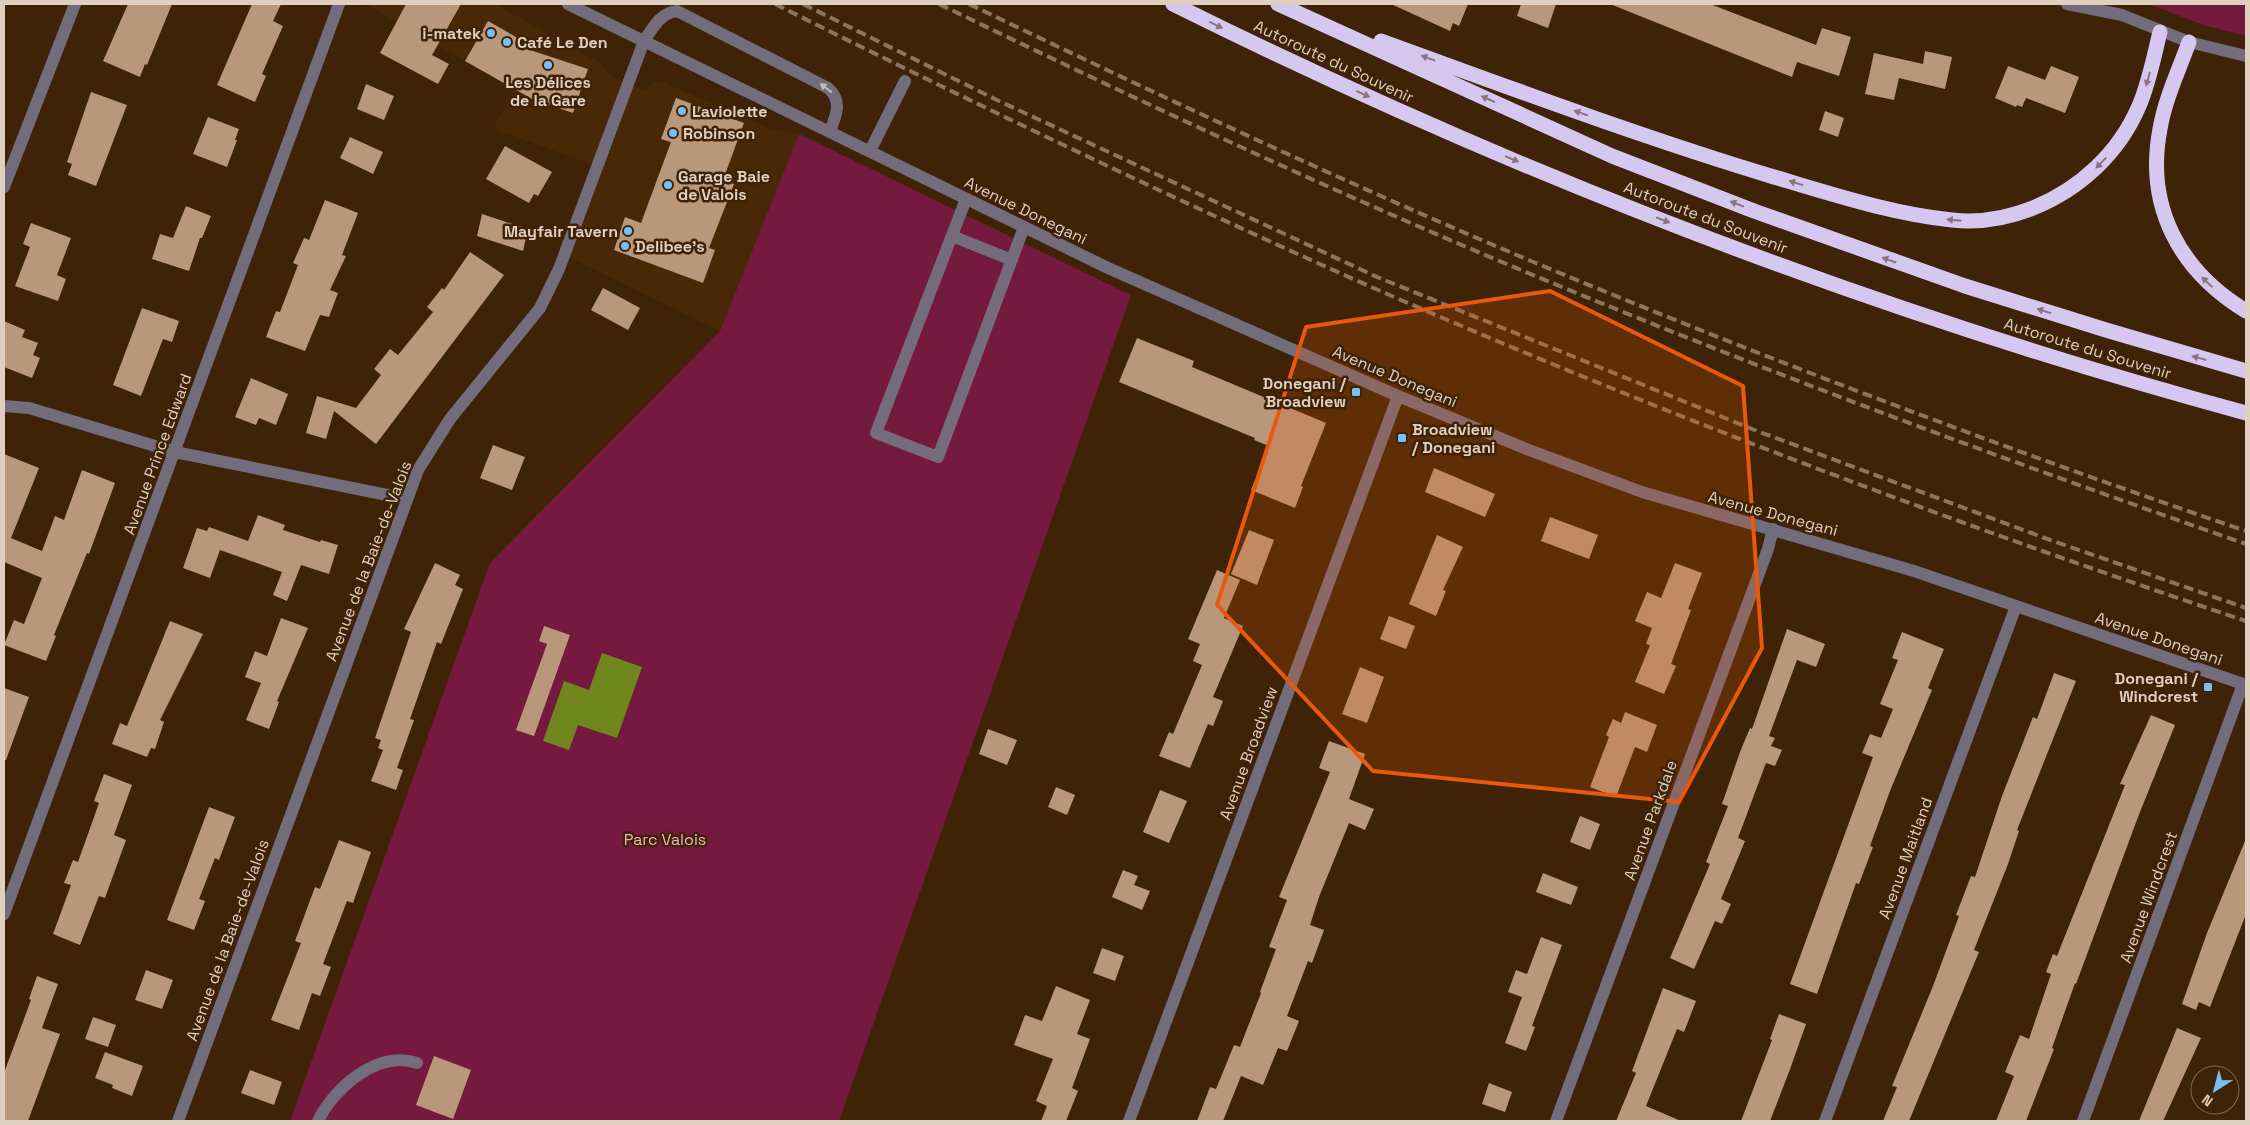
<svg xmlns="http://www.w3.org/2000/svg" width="2250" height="1125" font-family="'Space Grotesk',sans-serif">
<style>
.built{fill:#492805}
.green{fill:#76193e}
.water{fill:#6f871c}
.building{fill:#b9977a}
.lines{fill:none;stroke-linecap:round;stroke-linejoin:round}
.minor{stroke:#726c7c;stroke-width:12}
.highway{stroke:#d6c7f0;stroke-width:15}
.rail{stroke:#8c755f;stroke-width:4;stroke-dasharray:10 5;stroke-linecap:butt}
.oneway{fill:#8a757c}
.oneway2{fill:#cabab2}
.marked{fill:#e8590c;fill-opacity:0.2;stroke:#e8590c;stroke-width:4;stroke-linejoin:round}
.poi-dot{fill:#76c0f7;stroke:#3e2307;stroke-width:2}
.labels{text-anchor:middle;stroke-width:5;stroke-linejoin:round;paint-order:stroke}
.poi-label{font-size:16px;font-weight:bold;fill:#e0cebf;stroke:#3e2307;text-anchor:start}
.street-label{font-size:16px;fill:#e0cebf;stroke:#3e2307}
.park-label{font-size:16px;fill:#f0b0c1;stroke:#3e2307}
</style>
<rect width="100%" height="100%" fill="#3e2307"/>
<path class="built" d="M366,4H495L602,64L611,77L645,90L658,80L771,129L799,134L720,331L558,252L592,164L493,129L515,90Z"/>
<path class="green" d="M2149,4H2246V36L2203,25Z
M799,134L1131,295L839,1121H290L490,563L720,331Z"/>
<path class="water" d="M602,653L642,667L617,738L578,725L569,750L543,741L564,681L589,690Z"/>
<path class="building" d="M128,4H172L147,65L145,64L140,77L103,61Z
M252,4H281L273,21L283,26L262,74L266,76L255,102L217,85Z
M406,4H461L432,55L449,64L438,84L380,53Z
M1391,4H1468L1459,26L1453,23L1450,31Z
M1521,4H1556L1548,28L1517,16Z
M1610,4H1710L1816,45L1822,28L1851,37L1839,76L1797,62L1792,77Z
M488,21L530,45L527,49L588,69L573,113L532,99L465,61Z
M1925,51L1952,57L1945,89L1899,78L1894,100L1865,94L1874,53L1923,64Z
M2008,66L2045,80L2051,66L2079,77L2065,113L2026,98L2022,107L2017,105L2016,107L1995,98Z
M366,84L394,96L384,120L357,109Z
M91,92L127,105L96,186L68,175L72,164L67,162Z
M676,98L744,123L723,180L734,184L709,248L715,250L703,283L614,250L625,217L641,223L671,142L661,139Z
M1825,111L1844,118L1838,137L1819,130Z
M208,117L239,129L235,140H237L227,167L193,154Z
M350,137L383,152L373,174L340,158Z
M505,146L552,172L538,196L534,194L529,203L486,179Z
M325,200L358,213L342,255L346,256L330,290L338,293L329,317L320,315L305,351L266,337L276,311L280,312L298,265L293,263L304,238L309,240Z
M186,206L211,216L202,238H200L189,271L152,259L160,234L173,238Z
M482,214L528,229L523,251L477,236Z
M31,223L71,238L57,275L66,279L58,301L15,286L30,247L23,244Z
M470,252L504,275L376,444L334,411L326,439L306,433L317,396L356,408L381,375L374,369L390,349L398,355L433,312L427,307L442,288L444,290Z
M603,288L640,308L628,330L591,310Z
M142,308L179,321L172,342L163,339L141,396L113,385Z
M4,321L25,330L22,337L38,343L33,355L40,358L32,378L4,367Z
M1137,338L1194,361L1192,367L1326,423L1301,486L1303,487L1295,508L1251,490L1269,446L1254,440L1255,438L1119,382Z
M251,378L288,394L276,425L259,418L256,425L235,417Z
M493,445L525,457L512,490L480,478Z
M4,454L39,468L11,538L42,551L55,516L64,520L82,470L115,483L89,554L87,553L54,635L56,636L46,661L4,645L14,620L24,624L42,578L4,562Z
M1434,468L1495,494L1485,517L1425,492Z
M258,515L285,525L283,530L320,542L321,540L338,545L329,574L301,565L287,601L273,595L282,572L220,550L210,578L183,568L197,528L207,531L209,527L248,541Z
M1550,517L1598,535L1589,559L1541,541Z
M1249,530L1274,540L1257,585L1231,574Z
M1437,535L1463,547L1443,590L1446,591L1436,616L1409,604Z
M435,563L460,575L455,585L463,589L441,644L437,642L410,719L414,720L397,768L403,770L396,790L371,781L383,750L378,748L381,740L375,738L411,632L404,629Z
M1675,563L1702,573L1688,609L1691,610L1671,664L1676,666L1664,694L1635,682L1650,645L1646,644L1652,628L1635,621L1647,592L1661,598Z
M1217,570L1240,580L1224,618L1243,626L1213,697L1223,701L1213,726L1208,724L1190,768L1159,756L1169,732L1173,734L1202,665L1193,661L1200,644L1188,639Z
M1389,616L1415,626L1406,649L1380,639Z
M281,618L308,628L277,701L279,702L269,729L246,720L261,683L245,677L255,651L267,656Z
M170,621L203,634L160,720L164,722L155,749L151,748L147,757L112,744L120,723L127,726Z
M544,626L570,635L534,736L516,730L547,644L539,641Z
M1787,629L1825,644L1816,667L1797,660L1769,736L1775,738L1771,746L1782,750L1775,766L1766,763L1738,838L1745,841L1721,899L1731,904L1722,924L1715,921L1694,969L1670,958L1710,864L1706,862L1728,806L1722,804L1740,752L1750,728L1752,729Z
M1902,632L1944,649L1928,688L1932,690L1890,791L1870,846L1873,847L1859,884L1856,883L1817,994L1790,984L1873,757L1862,753L1870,734L1881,738L1893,709L1880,704L1898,660L1892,658Z
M1360,667L1384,677L1367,723L1342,714Z
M2054,673L2076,681L2017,830L2019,831L2008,864L1974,950L1979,952L1909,1121H1883L1897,1087L1892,1086L1933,986L1959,916L1956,915L1971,876L1975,877L2002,796L2033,717L2037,719Z
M4,688L29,697L6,760H4Z
M1625,712L1657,725L1647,752L1635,747L1616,797L1590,787L1609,737L1606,735L1613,719L1621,723Z
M2151,715L2175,725L2138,817L2076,984L2075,983L2052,1048L2054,1049L2026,1121H1996L2014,1076L2005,1072L2020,1035L2029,1039L2051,974L2046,972L2053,954L2057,956L2125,785L2120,784Z
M988,729L1017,740L1007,765L979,754Z
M1329,741L1365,754L1349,799L1374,809L1365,830L1349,823L1319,897L1310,925L1324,930L1312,963L1308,961L1287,1016L1299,1021L1287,1051L1278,1048L1263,1085L1241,1076L1223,1121H1197L1210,1087L1216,1089L1234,1045L1240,1047L1261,993L1260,992L1276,949L1269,947L1287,900L1279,897L1330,772L1319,768Z
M104,774L132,785L114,835L126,840L105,898L99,896L80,945L53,934L71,885L64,883L73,860L78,862L99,803L94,801Z
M1056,787L1075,795L1067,815L1048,807Z
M1160,790L1187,801L1169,843L1143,832Z
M209,807L235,817L219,860L215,858L199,899L205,901L194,930L167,920Z
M1580,816L1600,824L1590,850L1570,842Z
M339,840L371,852L353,903L347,901L323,964L331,967L320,996L312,993L299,1030L271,1020L301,943L295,941L315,887L320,889Z
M2245,841L2246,914L2210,1007L2199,1002L2196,1010L2182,1004L2207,933Z
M1123,870L1138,876L1134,885L1150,891L1142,910L1112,897Z
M1543,873L1578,887L1571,905L1536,892Z
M1541,937L1562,945L1532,1026L1535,1027L1526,1051L1505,1043L1522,997L1508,992L1516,970L1527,974Z
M1102,948L1124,956L1115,981L1093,973Z
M146,970L173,980L162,1009L135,1000Z
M37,976L58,984L42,1028L60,1034L28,1121H4V1073L31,1000L29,999Z
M1056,986L1090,1000L1077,1034L1090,1039L1072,1088L1078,1091L1066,1121H1041L1047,1106L1036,1101L1053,1059L1014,1045L1025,1015L1042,1021Z
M1663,988L1696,1001L1684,1032L1677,1029L1646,1106L1681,1121H1616L1636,1073L1632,1071Z
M1779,1014L1806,1024L1789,1072L1770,1121H1741L1772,1040L1770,1039Z
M93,1017L116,1025L108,1047L85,1039Z
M2177,1028L2201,1038L2163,1121H2139Z
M105,1052L143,1066L132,1096L112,1088L113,1085L95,1078Z
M434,1056L471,1070L453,1119L416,1105Z
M250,1070L282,1082L274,1105L241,1093Z
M1489,1083L1512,1092L1505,1112L1482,1104Z"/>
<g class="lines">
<path class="minor" d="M568,4L1108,268L1398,396L1529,450L1642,492L1914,571L2246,685
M2067,4L2122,15L2189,42L2246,56
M870,151L905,81
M4,187L75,4
M966,199L876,433L938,457L1024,227
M952,236L1012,260
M4,406L29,408L175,452L407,499
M4,914L339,4
M178,1121L418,470L450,419L540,308L559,269L644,41C653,28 660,13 677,11L828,88C843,101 836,116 830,131
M318,1121C334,1088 377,1050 417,1063
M1129,1121L1398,396
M1556,1121L1768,549L1773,529
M1825,1121L2016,606
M2083,1121L2243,684"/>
<path class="highway" d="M1173,4C1515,174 1877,313 2246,413
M1278,4L1612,156L1754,211L1965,286L2106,330L2246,371
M1381,41C1511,88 1641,137 1774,177C1832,194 1892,214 1952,220C1979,223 2008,218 2033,208C2080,189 2119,153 2139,106C2149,83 2154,56 2160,32
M2189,42C2179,70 2165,99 2160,129C2145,207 2180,271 2246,311"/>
<path class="rail" d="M775,4C971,102 1169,197 1369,286C1656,412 1950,522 2246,621
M803,4L999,101L1377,277L1757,431L2053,541L2246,608
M939,4C1131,97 1324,188 1521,270C1760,370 2002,459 2246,544
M969,4C1154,93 1341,181 1531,261C1766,359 2005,449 2246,531"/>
</g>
<defs><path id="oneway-solid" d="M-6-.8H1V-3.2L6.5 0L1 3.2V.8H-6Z" transform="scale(1.25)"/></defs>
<g class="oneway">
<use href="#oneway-solid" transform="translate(1216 25) rotate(26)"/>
<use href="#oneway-solid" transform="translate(1428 58) rotate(-160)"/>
<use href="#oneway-solid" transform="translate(2148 79) rotate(105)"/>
<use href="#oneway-solid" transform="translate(1363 94) rotate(24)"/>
<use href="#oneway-solid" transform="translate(1488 99) rotate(-156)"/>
<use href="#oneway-solid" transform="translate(1581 113) rotate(-160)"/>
<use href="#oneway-solid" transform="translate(1512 159) rotate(22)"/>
<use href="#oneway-solid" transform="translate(2101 163) rotate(134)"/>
<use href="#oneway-solid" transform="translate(1796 183) rotate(-163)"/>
<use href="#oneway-solid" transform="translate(1737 204) rotate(-159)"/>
<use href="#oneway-solid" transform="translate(1663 220) rotate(21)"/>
<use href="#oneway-solid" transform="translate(1954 220) rotate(-175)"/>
<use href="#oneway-solid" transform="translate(1889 260) rotate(-161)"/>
<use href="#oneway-solid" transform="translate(2207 282) rotate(-137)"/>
<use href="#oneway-solid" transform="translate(2044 311) rotate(-163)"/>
<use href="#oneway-solid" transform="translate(2199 358) rotate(-164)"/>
</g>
<use class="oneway2" href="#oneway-solid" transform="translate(826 88) rotate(-143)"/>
<path class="marked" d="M1550,291L1743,386L1762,648L1679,802L1373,771L1217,605L1306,327Z"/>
<g class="poi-dot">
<circle cx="491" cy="33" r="5"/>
<circle cx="507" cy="42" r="5"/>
<circle cx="548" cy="65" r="5"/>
<circle cx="682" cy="111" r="5"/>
<circle cx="673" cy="133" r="5"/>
<circle cx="668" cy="185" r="5"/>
<circle cx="628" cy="231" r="5"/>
<circle cx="625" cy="246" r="5"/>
<rect x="1351" y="387" width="10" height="10" rx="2.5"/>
<rect x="1397" y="433" width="10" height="10" rx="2.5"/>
<rect x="2203" y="682" width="10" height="10" rx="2.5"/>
</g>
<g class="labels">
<g class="poi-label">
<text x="481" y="39" text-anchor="end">i-matek</text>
<text x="517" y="48">Café Le Den</text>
<text x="548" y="88" text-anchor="middle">Les Délices<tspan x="548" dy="18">de la Gare</tspan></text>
<text x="692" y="117">Laviolette</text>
<text x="683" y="139">Robinson</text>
<text x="678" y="182">Garage Baie<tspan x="678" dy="18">de Valois</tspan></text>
<text x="618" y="237" text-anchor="end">Mayfair Tavern</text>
<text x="635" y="252">Delibee's</text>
<text x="1346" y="389" text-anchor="end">Donegani /<tspan x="1346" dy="18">Broadview</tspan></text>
<text x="1412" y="435">Broadview<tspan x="1412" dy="18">/ Donegani</tspan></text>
<text x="2198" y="684" text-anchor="end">Donegani /<tspan x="2198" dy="18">Windcrest</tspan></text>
</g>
<g class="street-label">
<text transform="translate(1334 61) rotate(25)" y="6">Autoroute du Souvenir</text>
<text transform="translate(1026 210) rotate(26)" y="6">Avenue Donegani</text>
<text transform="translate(1706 217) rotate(21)" y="6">Autoroute du Souvenir</text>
<text transform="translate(2088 348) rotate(17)" y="6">Autoroute du Souvenir</text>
<text transform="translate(1395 376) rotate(23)" y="6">Avenue Donegani</text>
<text transform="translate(157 454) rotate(-70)" y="6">Avenue Prince Edward</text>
<text transform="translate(1773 513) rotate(15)" y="6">Avenue Donegani</text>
<text transform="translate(368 561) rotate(-69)" y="6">Avenue de la Baie-de-Valois</text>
<text transform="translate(2159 638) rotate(19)" y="6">Avenue Donegani</text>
<text transform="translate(1248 753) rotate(-70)" y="6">Avenue Broadview</text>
<text transform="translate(1650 820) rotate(-70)" y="6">Avenue Parkdale</text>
<text transform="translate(1905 858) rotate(-70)" y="6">Avenue Maitland</text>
<text transform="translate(2148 897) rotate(-70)" y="6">Avenue Windcrest</text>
<text transform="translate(227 940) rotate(-70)" y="6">Avenue de la Baie-de-Valois</text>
</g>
<g class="park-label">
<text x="665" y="845">Parc Valois</text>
</g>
</g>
<rect width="2250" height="1125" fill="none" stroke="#e0cebf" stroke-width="10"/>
<g transform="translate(2215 1090) rotate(216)"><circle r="24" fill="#3e2307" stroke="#7f6751"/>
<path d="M0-4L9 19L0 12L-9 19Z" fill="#76c0f7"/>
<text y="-8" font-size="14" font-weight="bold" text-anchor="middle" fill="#e0cebf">N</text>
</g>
</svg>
